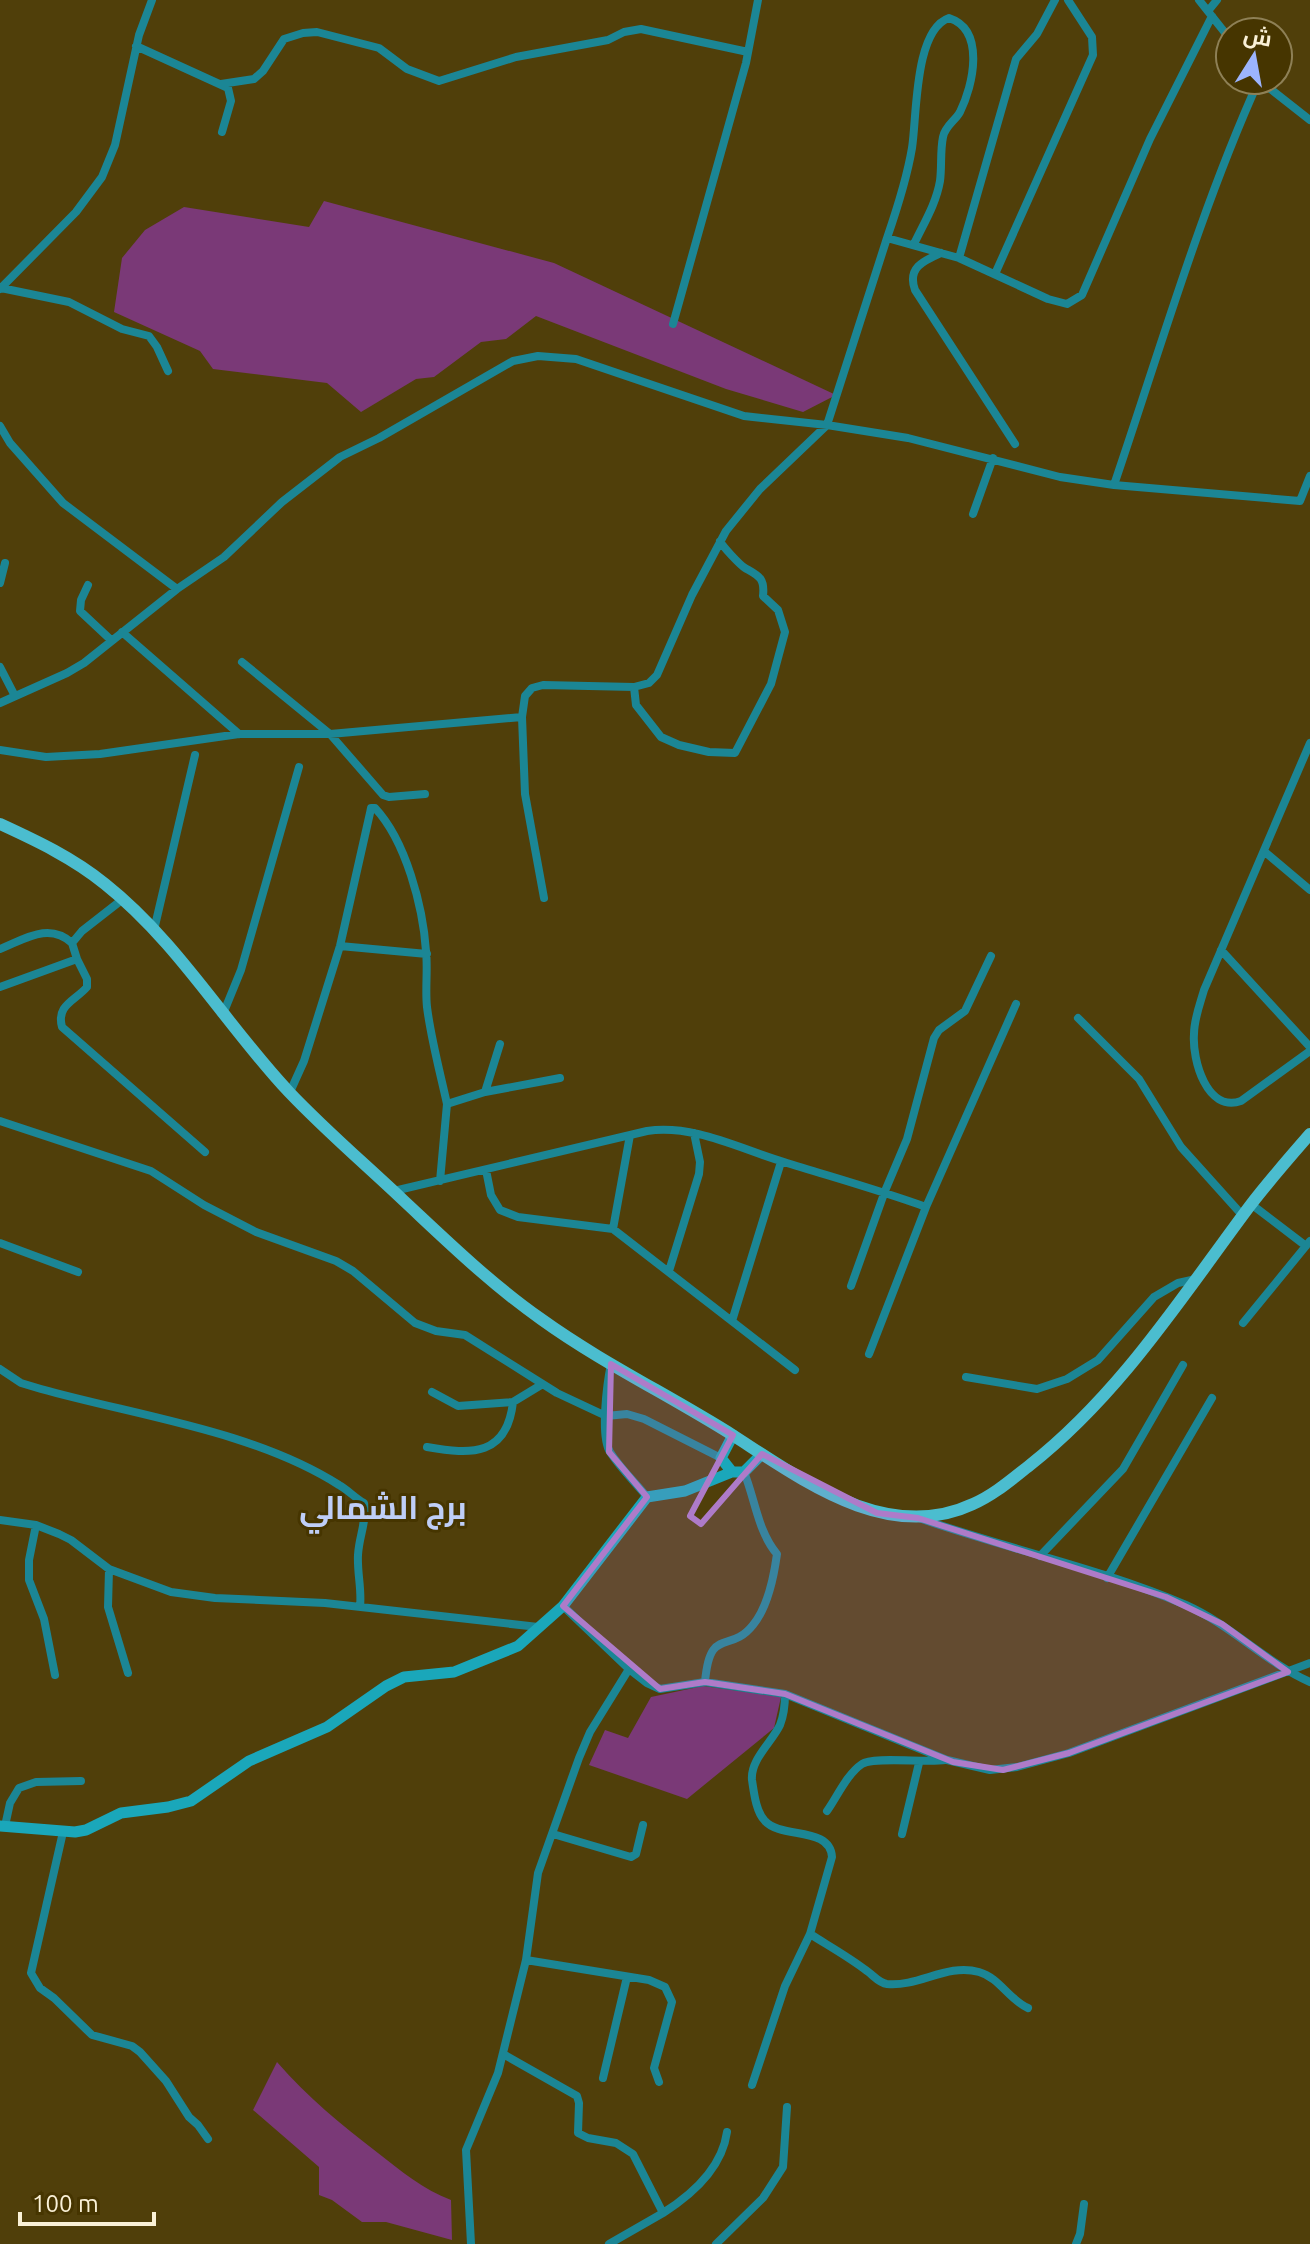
<svg xmlns="http://www.w3.org/2000/svg" width="1310" height="2244" font-family="Ubuntu,Cairo,sans-serif">
<style>
.green{fill:#7a3977}
.lines{fill:none;stroke-linecap:round;stroke-linejoin:round}
.street{stroke:#1b8695;stroke-width:8}
.secondary{stroke:#1aa7ba;stroke-width:11}
.primary{stroke:#4bbdcf;stroke-width:12}
.marked{fill:#ae7bc9;fill-opacity:0.2;stroke:#ae7bc9;stroke-width:6;stroke-linejoin:round}
.labels{text-anchor:middle;stroke-width:6;stroke-linejoin:round;paint-order:stroke}
.district-label{font-size:32px;font-weight:bold;fill:#bfcef7;stroke:#463500}
</style>
<rect width="100%" height="100%" fill="#503f0a"/>
<path class="green" d="M324,201L554,263L836,395L803,412L726,389L536,316L506,339L481,342L434,377L416,379L361,412L327,383L213,369L200,351L114,312L122,258L145,230L184,207L309,227Z
M703,1686L781,1697L774,1728L687,1799L589,1765L605,1730L628,1738L651,1697Z
M277,2062C307,2097 342,2125 378,2153C401,2171 424,2190 451,2200L452,2240L386,2222H362L332,2200L319,2195V2167L253,2110Z"/>
<g class="lines">
<path class="street" d="M1199,0L1230,39
M1208,11L1217,0
M136,46L228,88L231,101L222,132
M1259,80L1310,120
M221,84L254,79L263,71L284,39L303,33L317,32L379,48L407,69L439,81L516,57L608,40L624,32L641,29L748,52
M887,238C897,209 907,178 912,148C917,117 914,30 949,18C986,30 973,86 960,112C955,121 945,126 943,137C940,152 942,166 940,181C936,204 924,223 914,244
M941,253C923,261 907,268 915,290L1015,444
M959,258L1048,299L1067,304L1082,295L1150,139L1212,16
M995,274L1093,55L1092,37L1068,0
M1,288L69,302L122,329L149,336L157,347L168,371
M0,289L76,212L102,177L115,145L139,35L152,0
M673,324L746,63L758,0
M0,426L10,443L63,503L177,589
M1114,485C1160,350 1200,211 1259,80
M973,514L993,458
M0,583L5,563
M88,585L81,600L80,611L111,640
M122,632L239,734
M242,662L330,734L383,795L389,797L425,794
M0,667L15,696
M634,687L636,705L661,737L679,745L709,752L735,753L771,684L785,632L778,610L763,596C765,578 759,576 745,568C740,565 723,547 720,541
M0,703L67,673L84,663L177,589L224,557L282,502L340,457L379,438L513,361L538,356L576,359L744,416L827,425L908,438L1060,477L1114,485L1300,501L1310,476
M1310,743L1204,990C1200,1004 1194,1019 1194,1034C1192,1060 1207,1113 1241,1101L1310,1051
M0,750L46,757L100,754L239,734H330L522,717
M1265,852L1310,890
M544,898L525,794L522,717L525,696L532,688L543,685L634,687L649,683L657,675L692,595L726,531L760,489L827,425L887,238L959,258L1016,59L1037,34L1055,0
M154,930L195,755
M340,946L427,954
M0,949C25,939 49,922 72,943
M1221,950L1310,1047
M77,959L87,979V987C75,1001 56,1005 62,1027L205,1152
M0,987L77,959L72,943L82,931L123,899
M223,1014L241,970L299,767
M1078,1018L1139,1079L1181,1147L1243,1216
M290,1092L304,1061L340,946L370,813L371,808H375C406,841 423,907 426,951C428,970 425,989 427,1007C431,1039 440,1072 447,1104
M485,1092L500,1044
M0,1121L151,1171L204,1205L256,1232L336,1261L353,1271L415,1323L436,1331L465,1335L557,1393L606,1416L627,1414L644,1419L721,1458
M486,1170L491,1195L500,1210L518,1217L613,1229L795,1370
M440,1181L447,1104L485,1092L560,1078
M394,1191L647,1131C694,1124 740,1149 784,1162C832,1177 879,1190 926,1207L869,1354
M1251,1204L1306,1246
M926,1207L1016,1004
M613,1229L630,1135
M0,1243L78,1272
M669,1271L699,1174L700,1162L694,1133
M851,1286L885,1191L907,1139L934,1038L939,1030L965,1011L991,956
M732,1321L781,1162
M1243,1323L1310,1241
M611,1364C607,1383 600,1436 610,1452C620,1468 635,1482 647,1497
M0,1369L21,1383L41,1389C138,1416 254,1431 339,1485C348,1490 355,1498 364,1503C367,1522 359,1536 358,1555C357,1573 362,1589 360,1607
M966,1377L1037,1389L1067,1379L1098,1360L1154,1297L1178,1283L1196,1279
M432,1392L458,1406L513,1402L541,1385
M427,1447C472,1455 507,1456 513,1402
M919,1518C1007,1549 1100,1568 1186,1605C1231,1625 1265,1662 1310,1682
M0,1520L36,1525L59,1534L71,1540L109,1569L171,1592L215,1598L325,1603L538,1627
M36,1525L29,1560V1580L44,1619L55,1675
M1040,1556L1123,1469L1183,1365
M109,1569L108,1607L128,1673
M1107,1578L1212,1398
M563,1606L629,1669L647,1683L660,1689L705,1682L785,1694L947,1760L990,1770L1017,1767L1069,1753L1310,1663
M705,1682C710,1625 729,1655 753,1625C768,1607 774,1576 777,1554C758,1532 755,1499 744,1472
M827,1811C837,1797 847,1774 862,1764C873,1756 926,1763 945,1760
M5,1826L10,1803L19,1788L36,1782L81,1781
M63,1832L31,1973L40,1988L54,1998L92,2035L132,2046L140,2052L166,2081L189,2117L198,2125L208,2139
M553,1834L631,1857L636,1854L643,1825
M902,1834L919,1763
M810,1934C829,1946 849,1957 867,1971C874,1976 879,1983 887,1984C919,1987 947,1963 979,1972C1000,1978 1008,1999 1028,2008
M526,1960L649,1980L665,1987L672,2002L654,2068L659,2082
M503,2054L577,2096L579,2103L578,2133L588,2138L616,2143L633,2154L663,2213L609,2244
M603,2078L627,1977
M752,2085L785,1986L810,1934L832,1857C830,1826 781,1839 765,1821C756,1812 754,1793 752,1780C750,1760 772,1742 780,1725C784,1715 785,1705 785,1694
M663,2213C693,2194 722,2168 727,2132
M471,2244L466,2150L498,2073L526,1960L538,1873L579,1758L590,1732L629,1669
M716,2244L763,2198L783,2167L787,2107
M1076,2244L1080,2234L1084,2204"/>
<path class="secondary" d="M732,1472L721,1458L733,1435
M0,1826L75,1832L86,1830L121,1813L168,1807L191,1801L249,1761L327,1727L386,1686L404,1677L454,1672L518,1646L563,1606L647,1497L685,1491L732,1472H744L762,1454"/>
<path class="primary" d="M0,824C37,841 73,858 105,884C178,942 226,1025 289,1092C325,1130 365,1164 403,1200C447,1241 491,1284 541,1319C602,1363 671,1396 734,1436C804,1481 888,1544 973,1504C994,1495 1012,1479 1030,1465C1120,1394 1181,1298 1249,1207C1268,1182 1289,1158 1310,1134"/>
</g>
<path class="marked" d="M611,1364L733,1435L690,1516L701,1524L762,1454L877,1513L918,1518L1166,1597L1222,1624L1288,1672L1069,1753L1003,1770L953,1762L785,1694L705,1682L660,1689L563,1606L647,1497L609,1452Z"/>
<g class="labels">
<g class="district-label">
<text x="383" y="1519">برج الشمالي</text>
</g>
</g>
<g transform="translate(1254 56) rotate(11)"><circle r="38" fill="#463500" stroke="#8e8056" stroke-width="2"/>
<path d="M0-6L14 30L0 20L-14 30Z" fill="#9cb4fd"/>
<text y="-12" font-size="22" font-weight="bold" text-anchor="middle" fill="#faf1d7">ش</text>
</g>
<path d="M20 2212v12h134v-12" fill="none" stroke="#faf1d7" stroke-width="4"/>
<text x="32" y="2212" font-size="24" fill="#faf1d7" stroke="#463500" stroke-width="6" paint-order="stroke">100 m</text>
</svg>
